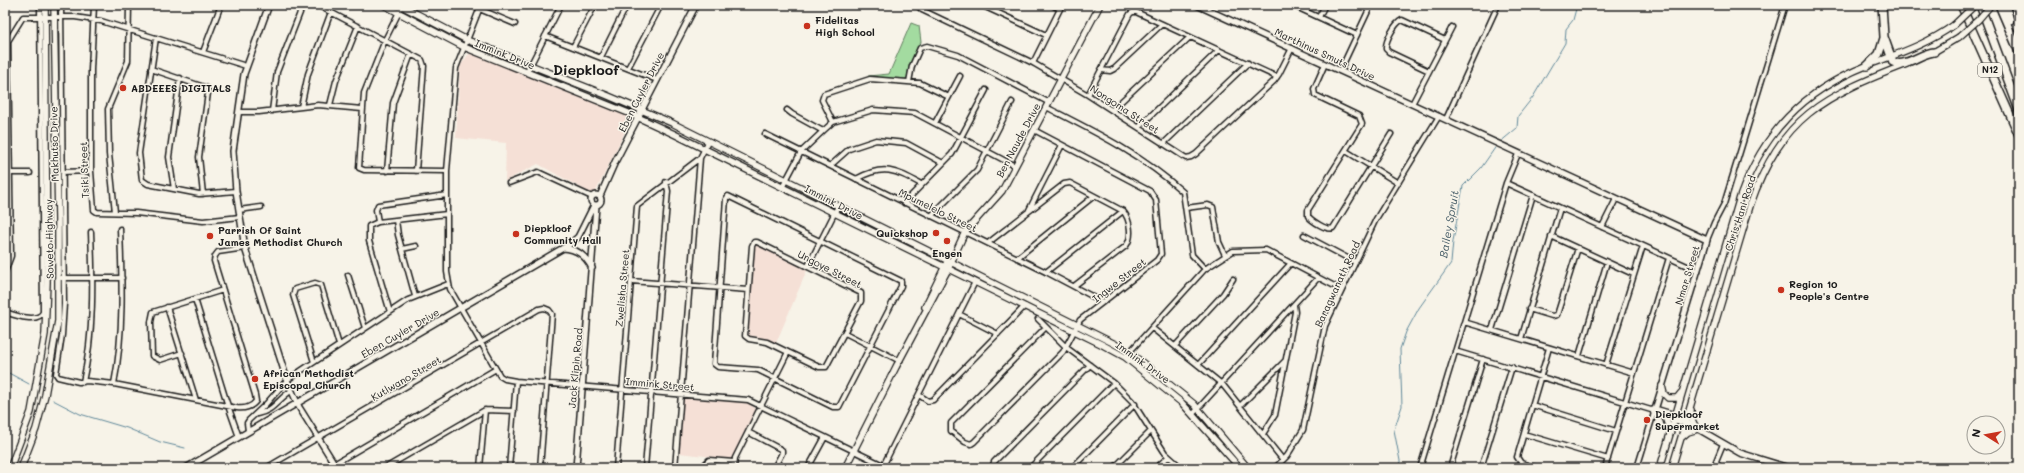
<svg xmlns="http://www.w3.org/2000/svg" width="2024" height="473" font-family="Mali,sans-serif">
<style>
.built{fill:#f5e0d6}
.green{fill:#a3dba0;stroke:#607c5e}
.lines{fill:none;stroke-linecap:round;stroke-linejoin:round}
.stream{stroke:#5f8799;stroke-width:1}
.minor-casing{stroke:#1c1c1c;stroke-width:7}
.tertiary-casing{stroke:#1c1c1c;stroke-width:8}
.secondary-casing{stroke:#1c1c1c;stroke-width:8}
.motorway-casing{stroke:#1c1c1c;stroke-width:10}
.minor{stroke:#f7f3e8;stroke-width:4}
.tertiary{stroke:#f7f3e8;stroke-width:5}
.secondary{stroke:#f7f3e8;stroke-width:5.5}
.motorway{stroke:#f7f3e8;stroke-width:7}
.secondary-bridge-casing{stroke:#1c1c1c;stroke-width:8;stroke-linecap:butt}
.secondary-bridge{stroke:#f7f3e8;stroke-width:5.5}
.poi-dot{fill:#c8321e;stroke:#f7f3e8;stroke-width:1.5}
.labels{text-anchor:middle;stroke-width:3;stroke-linejoin:round;paint-order:stroke}
.shield{fill:#f7f3e8;stroke:#5e5c59;stroke-width:1}
.shield-label{font-size:9px;font-weight:bold;fill:#1c1c1c}
.poi-label{font-size:10px;font-weight:bold;fill:#1c1c1c;stroke:#f7f3e8;text-anchor:start}
.street-label{font-size:10px;fill:#1c1c1c;stroke:#f7f3e8}
.water-label{font-size:11px;font-style:italic;fill:#435a65;stroke:#f7f3e8}
.district-label{font-size:14px;font-weight:bold;fill:#1c1c1c;stroke:#f7f3e8}
</style>
<rect width="100%" height="100%" fill="#f7f3e8"/>
<filter id="ink" filterUnits="userSpaceOnUse"><feTurbulence type="fractalNoise" baseFrequency=".025" numOctaves="2"/><feDisplacementMap in="SourceGraphic" scale="8" xChannelSelector="R" yChannelSelector="G"/><feConvolveMatrix kernelMatrix="1 2 1 2 8 2 1 2 1" color-interpolation-filters="sRGB"/></filter>
<g filter="url(#ink)">
<path class="built" d="M472,53L632,117L596,191L592,194L538,164L505,181L506,143L456,138L460,66L468,55Z
M757,245L807,270L776,343L764,338L747,335L755,247Z
M683,398L749,403L756,409L732,459L679,453Z"/>
<path class="green" d="M911,23L919,26L921,42L909,67L907,79L869,78L868,76L889,74Z"/>
<g class="lines">
<path class="stream" d="M1499,143L1517,128L1518,116L1533,97L1565,43L1566,29L1573,20L1577,5
M5,371L29,384
M53,400L80,414L127,428L160,442L185,448
M1399,468L1401,466L1394,430L1402,406L1400,349L1406,332L1419,308L1451,263L1453,241L1463,186L1481,168L1497,145"/>
<g class="minor-casing">
<path id="minor" d="M61,5L64,304L62,335L56,374L58,377L79,382L87,381L114,384L237,408C244,409 252,407 256,401L255,395L214,261L215,256L218,252L245,248
M94,5L91,70V171L94,210L97,212L136,213L203,221L240,217
M317,5L422,60L424,66L416,171
M470,5L515,24
M481,5L456,68L447,171V272L450,289L500,376L505,379L516,381L748,400L883,465
M917,5L922,10L1033,63L1088,95L1186,158L1191,157L1196,154L1274,81L1279,74L1292,48
M981,5L1046,35
M1052,5L1060,9
M1292,5L1357,35
M402,6L385,40L364,93L359,168L364,170L447,171
M1319,17L1325,5
M545,36L657,80
M156,38L139,153L142,180L148,184L199,194L236,191
M5,46L23,17H75L101,21L246,66
M573,47L595,5
M203,52L221,5
M601,57L627,5
M1033,63L1062,5
M1325,64L1314,89L1315,95L1359,116L1362,124L1308,210V216C1312,221 1327,231 1333,228L1391,134
M628,68L661,5
M151,69L207,88L208,93L199,157L203,194
M1101,70L1110,71L1114,69L1162,24
M1340,71L1371,5
M1429,71L1389,52L1386,49C1385,41 1395,23 1402,20L1445,40
M527,72L561,5
M909,82L912,66L920,48L927,46L958,55L1048,102
M1088,95L1130,14L1134,11L1277,77
M1412,104L1452,27
M330,105L336,81L358,26
M301,107L308,74L331,12
M1046,107C1095,132 1141,154 1183,192L1192,255L1205,269
M787,110L792,114L823,131
M1112,110L1190,37
M272,111L277,72L303,5
M239,112H259L318,105L362,109
M1446,119L1498,5
M833,122L822,100L824,94L870,79L920,83L949,97
M935,123L960,76
M1139,127L1219,50
M1034,130L1150,191L1156,200L1161,254L1157,260L1080,320L1063,352L974,442L971,444L965,442L951,431V423L1046,327
M765,134L1046,272L1103,302
M1163,144L1248,63
M1346,151L1398,183
M830,166L849,149L876,140L906,143L943,163
M387,171L393,103L411,54
M62,172L91,171
M5,173H30
M856,179C884,164 895,170 921,184
M509,183L538,172L592,197
M1506,183L1698,271
M783,186L801,152L823,131L833,122L873,110L915,113L1015,166
M174,189L169,157L180,78
M728,196L901,281V286L839,407H833L758,370L718,367L714,364L726,199Z
M904,203L952,154L986,90
M1186,208L1208,205L1213,207L1219,242L1225,255
M239,210L261,207
M1029,210L1062,145
M115,212L109,154L108,109L128,61L129,5
M931,216L977,170L1012,102
M396,220L398,235L415,296
M378,222L376,210L378,205L447,195
M1602,227L1616,199
M1304,235L1355,262
M1551,236L1633,274
M1707,240L1714,223L1724,204L1785,5
M754,242H757L861,293V301L826,367H819L767,342L749,339L745,336L752,246Z
M988,243L1064,184L1070,183L1123,211C1130,219 1133,237 1126,246L1074,286
M402,249L416,246
M1017,258L1094,196
M808,266L838,206
M5,272L11,256L8,42
M1046,272L1123,211
M348,275L365,328
M61,278H122
M631,281L748,290
M195,299L226,400L239,437
M167,307L196,400
M1529,309L1552,316L1557,315L1578,248
M5,312C14,315 38,324 43,312L40,5
M390,312L369,241V226L378,222L447,214
M959,314L998,334
M1038,319L1067,348L1114,383L1132,401L1165,453L1182,468
M1464,322L1634,373
M1152,328L1223,385L1283,460
M1492,330L1533,195
M845,333L900,361
M1521,339L1560,208
M1175,346L1223,294L1233,279
M1455,351L1651,410L1655,409
M182,353L160,360L152,356L151,322L153,312L223,290
M1579,356L1607,262
M1125,357L1205,269L1233,251L1266,250L1342,290
M314,362L293,295L295,289L315,283L321,285L339,345
M1198,365L1291,263
M1606,365L1643,246
M83,382C94,333 93,282 91,232
M114,384C124,333 122,281 120,229
M919,395L928,401L933,400L1025,306
M1532,405L1616,431
M1240,406L1285,361
M257,414C274,411 277,400 291,391
M1193,414L1318,278
M248,431L247,423L249,420L266,404L287,380L408,300L448,284
M748,432L782,450V453L774,468
M1263,434L1275,415L1295,312L1294,305
M1524,434L1608,459
M334,464L496,369
M266,468L539,309L544,308L549,310L552,314L540,468
M385,468L485,410L514,411
M480,468L485,410
M509,468L516,381
M616,468L637,206L700,158L708,142
M645,468L668,191L666,182
M675,468L700,158
M705,468V464L709,460L734,462
M734,468L735,458L788,352
M808,468L825,437
M882,468L975,282
M992,468L994,462L1090,365
M1030,468L1114,383
M1072,468L1135,404
M1114,468L1151,431
M1156,468L1168,457
M1275,468L1287,456L1303,430L1325,326L1376,219L1439,116
M1420,468L1506,183L1518,154
M1450,468L1483,359
M1481,468L1512,367
M1538,468L1521,463L1517,457L1549,348
M1605,468L1669,258
M1637,468L1654,413L1653,412
M1719,468L1716,461L1723,444"/>
</g>
<g class="tertiary-casing">
<path id="tertiary" d="M269,5L244,74L233,151L236,191L245,248L287,380L299,407L337,468
M1197,5L1707,240L1654,413L1690,425
M591 200a5 5 0 1 1 10 0a5 5 0 1 1-10 0Z
M600,196L615,162L696,5
M563,248C577,249 585,255 592,268
M1655,409L1675,415L1688,423
M1695,427L1740,453L1789,468
M186,468L570,244L578,237L594,205
M576,468L596,206"/>
</g>
<g class="secondary-casing">
<path id="secondary" d="M384,5L464,47L631,114L674,134L1101,344L1125,357L1182,403L1240,468
M400,5L467,40L606,95L672,123L1113,343L1129,352L1194,404L1248,468
M1932,53L1959,37
M925,307L946,264
M896,367L947,271L965,232L1002,191L1100,5
M1662,386L1664,394L1668,398H1677L1681,393
M1691,410V418L1696,428
M1665,417L1670,431
M1681,438L1688,432L1698,429
M10,468L31,412L45,334L47,282L45,5
M21,468L36,429L45,395L58,321V220L54,5
M845,468L897,365
M1660,468L1740,197C1763,133 1803,91 1866,66C1897,54 1926,45 1954,25
M1672,468L1750,206C1781,116 1824,96 1907,64"/>
</g>
<g class="motorway-casing">
<path id="motorway" d="M1882,5L1884,37L1893,62C1905,68 1921,53 1934,52
M1961,5L2019,135
M1980,5L2019,110
M1999,5L2019,52
M2005,5L2010,20
M1867,66L1879,54L1884,38"/>
</g>
<use href="#minor" class="minor"/>
<use href="#tertiary" class="tertiary"/>
<use href="#secondary" class="secondary"/>
<use href="#motorway" class="motorway"/>
<g class="secondary-bridge-casing">
<path id="secondary-bridge" d="M1954,25L1975,5
M1959,37L1978,20L1991,5"/>
</g>
<use href="#secondary-bridge" class="secondary-bridge"/>
</g>
</g>
<g class="poi-dot">
<circle cx="807" cy="26" r="4"/>
<circle cx="123" cy="88" r="4"/>
<circle cx="936" cy="233" r="4"/>
<circle cx="516" cy="234" r="4"/>
<circle cx="210" cy="236" r="4"/>
<circle cx="947" cy="241" r="4"/>
<circle cx="1781" cy="290" r="4"/>
<circle cx="255" cy="379" r="4"/>
<circle cx="1647" cy="420" r="4"/>
</g>
<g class="labels">
<rect class="shield" x="1978" y="63" width="24" height="14" rx="3"/>
<g class="shield-label">
<text x="1990" y="73">N12</text>
</g>
<g class="poi-label">
<text x="815" y="24">Fidelitas<tspan x="815" dy="12">High School</tspan></text>
<text x="131" y="92">ABDEEES DIGITALS</text>
<text x="524" y="232">Diepkloof<tspan x="524" dy="12">Community Hall</tspan></text>
<text x="218" y="234">Parrish Of Saint<tspan x="218" dy="12">James Methodist Church</tspan></text>
<text x="928" y="237" text-anchor="end">Quickshop</text>
<text x="947" y="257" text-anchor="middle">Engen</text>
<text x="1789" y="288">Region 10<tspan x="1789" dy="12">People's Centre</tspan></text>
<text x="263" y="377">African Methodist<tspan x="263" dy="12">Episcopal Church</tspan></text>
<text x="1655" y="418">Diepkloof<tspan x="1655" dy="12">Supermarket</tspan></text>
</g>
<g class="street-label">
<text transform="translate(505 54) rotate(22)" y="4">Immink Drive</text>
<text transform="translate(1325 54) rotate(25)" y="4">Marthinus Smuts Drive</text>
<text transform="translate(641 92) rotate(-63)" y="4">Eben Cuyler Drive</text>
<text transform="translate(1125 109) rotate(33)" y="4">Nongoma Street</text>
<text transform="translate(1018 140) rotate(-62)" y="4">Ben Naude Drive</text>
<text transform="translate(54 144) rotate(-91)" y="4">Makhutso Drive</text>
<text transform="translate(84 170) rotate(-92)" y="4">Tsiki Street</text>
<text transform="translate(834 202) rotate(27)" y="4">Immink Drive</text>
<text transform="translate(938 210) rotate(26)" y="4">Mpumelelo Street</text>
<text transform="translate(1740 213) rotate(-72)" y="4">Chris Hani Road</text>
<text transform="translate(49 239) rotate(-91)" y="4">Soweto Highway</text>
<text transform="translate(830 269) rotate(27)" y="4">Ungoye Street</text>
<text transform="translate(1687 275) rotate(-73)" y="4">Nmar Street</text>
<text transform="translate(1119 280) rotate(-38)" y="4">Ingwe Street</text>
<text transform="translate(1337 284) rotate(-65)" y="4">Baragwanath Road</text>
<text transform="translate(622 288) rotate(-85)" y="4">Zwelisha Street</text>
<text transform="translate(400 333) rotate(-30)" y="4">Eben Cuyler Drive</text>
<text transform="translate(1143 362) rotate(36)" y="4">Immink Drive</text>
<text transform="translate(575 368) rotate(-85)" y="4">Jack Klipin Road</text>
<text transform="translate(406 378) rotate(-30)" y="4">Kutlwano Street</text>
<text transform="translate(660 384) rotate(5)" y="4">Immink Street</text>
</g>
<g class="water-label">
<text transform="translate(1449 224) rotate(-80)" y="4">Bailey Spruit</text>
</g>
<g class="district-label">
<text x="586" y="75">Diepkloof</text>
</g>
</g>
<rect width="2024" height="473" fill="none" stroke="#f7f3e8" stroke-width="20"/>
<rect x="10" y="10" width="2004" height="453" fill="none" stroke="#1c1c1c" stroke-width="1.5" filter="url(#ink)"/>
<g transform="translate(1986 435) rotate(281)"><circle r="19" fill="#f7f3e8" stroke="#9f9d96"/>
<path d="M0-3L7 15L0 10L-7 15Z" fill="#c8321e"/>
<text y="-6" font-size="11" font-weight="bold" text-anchor="middle" fill="#1c1c1c">N</text>
</g>
</svg>
